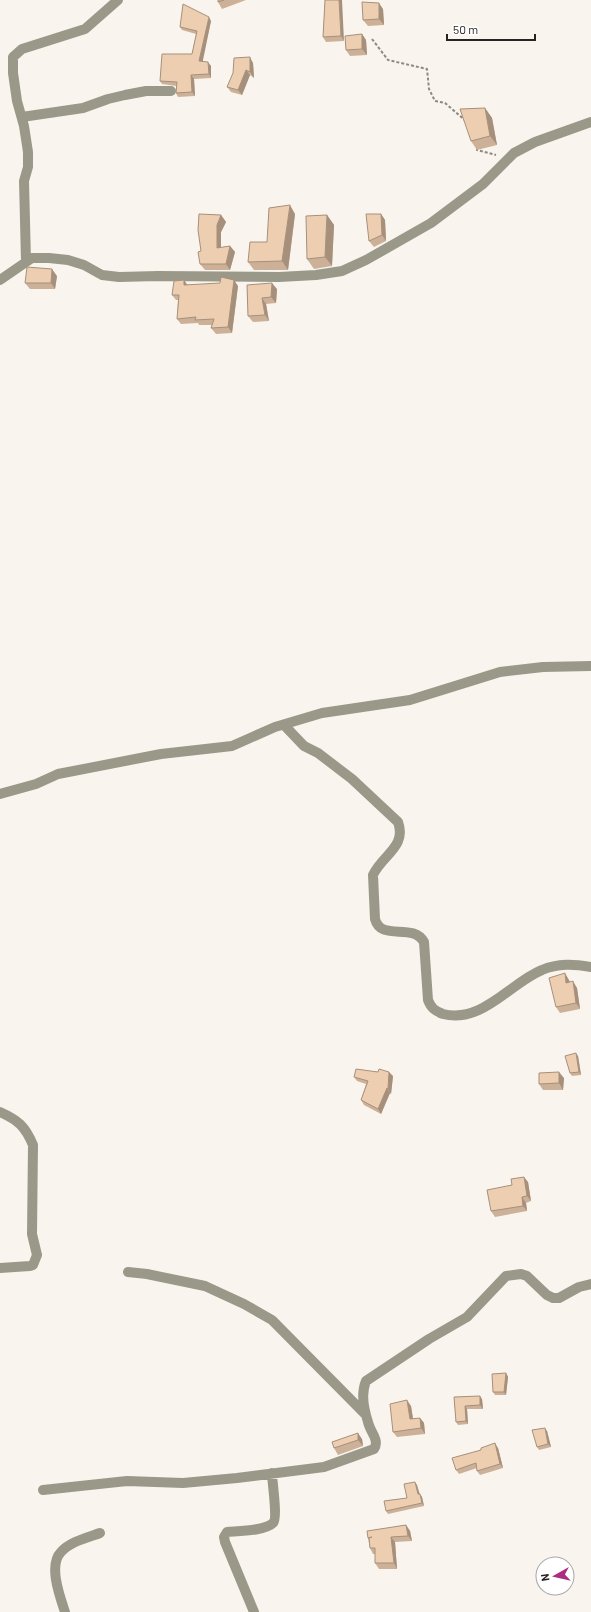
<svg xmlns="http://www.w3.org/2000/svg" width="591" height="1612" font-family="Barlow,sans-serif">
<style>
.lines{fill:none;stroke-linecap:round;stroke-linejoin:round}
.path{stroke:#8c8984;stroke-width:2;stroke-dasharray:3 2;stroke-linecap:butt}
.minor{stroke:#9a9989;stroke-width:10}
.wall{fill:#ccb198}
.shaded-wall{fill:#a6907c}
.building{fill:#edceb1;stroke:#a6907c}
</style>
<rect width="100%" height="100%" fill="#f9f5ee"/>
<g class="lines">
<path class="path" d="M372,39L388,60L427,69L429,89L435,101L445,103L466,121
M477,148V150L496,155"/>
<path class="minor" d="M22,117L83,108L108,99L125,95L146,91H171
M26,261L24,181L28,167V152L24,126L17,101L13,73V57L22,49L85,29L118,0
M0,280L32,258H49L68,260L84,265L102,275L119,277L158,276L279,277L316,275L342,271L366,260L431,223L483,184L514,153L535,142L591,122
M284,725L304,746L318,753L352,779L398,822C407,847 382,855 373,875L375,919C381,942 413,922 424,942L428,1000C431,1008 435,1011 443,1014C482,1024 510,983 542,970C558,963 574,964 591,967
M0,794L36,784L58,774L161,754L232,746L275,727L322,713L410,700L500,672L543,667L591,666
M0,1112C18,1120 25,1126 33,1145L32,1234L37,1255L33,1265L30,1266L0,1268
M128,1272L147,1274L205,1286L244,1304L272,1320L366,1415
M43,1490L127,1481L183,1483L237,1478L324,1467L374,1449C380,1440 370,1432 368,1422C364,1410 361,1393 366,1381L429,1339L467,1317L506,1276L521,1274L527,1276L547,1295L553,1298H559L579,1287L591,1284
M65,1612C60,1597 48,1565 61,1552C71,1541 87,1538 100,1533
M254,1612L225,1542L224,1537L227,1532C238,1531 265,1531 273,1523C278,1518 272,1482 272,1473"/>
</g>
<path class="wall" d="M218,0H246L222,9L218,2Z
M325,0L344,41L326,42L323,37Z
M383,9L384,25L368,26L363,20Z
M211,21L202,61L211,66V78L194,79L195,96L178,97L176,93V86L162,84L160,81L192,54L196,34L182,30L180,27Z
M362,34L366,40L367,55L350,56L346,50Z
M253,63L254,78L250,75L242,95L231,92L227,87Z
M485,108L492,118L497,145L477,150L471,141Z
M295,214L288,270H254L248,262L267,242Z
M381,214L385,220L386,241L374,247L369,241Z
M221,215L226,222L221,232V248L230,246L235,252L230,270H205L200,264L201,251Z
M327,215L334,225L332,266L314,269L307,259Z
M57,276L55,289H30L25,283Z
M184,280L187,285L238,286L232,333L216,334L211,328L212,325H199L198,323L181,324L177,319L178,300H176L172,295Z
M247,285L277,289L276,303L266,304L269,321L253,322L248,316Z
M569,980L570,982L577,988L580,1009L560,1013L556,1007Z
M578,1056L581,1075L572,1076L570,1073Z
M393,1076L391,1094L390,1093L381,1114L364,1105L361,1100L366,1084L357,1081L354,1077Z
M564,1078L563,1090H543L539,1084Z
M528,1182L531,1201L526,1203L527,1211L495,1217L491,1211Z
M506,1373L508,1377L506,1395H495L493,1392Z
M454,1397L482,1399L483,1409H467L468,1424L458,1425L456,1422Z
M411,1406L413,1419L420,1418L424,1423L425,1434L397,1437L393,1432Z
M547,1431L551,1447L539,1450L537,1447Z
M362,1439L363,1446L338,1455L334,1448L332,1442Z
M498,1448L503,1468L480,1475L477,1471V1468L459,1474L456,1470Z
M417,1485L420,1494L422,1497L424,1506L388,1514L386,1511L407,1498Z
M406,1525L410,1531L412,1541L395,1542L397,1569H379L375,1563V1554H373L370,1548L368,1538Z"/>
<path class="shaded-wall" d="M339,0H342L344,41L341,36Z
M379,3L383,9L384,25L379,19Z
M209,17L211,21L202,65L199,61Z
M362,34L366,40L367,55L362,49Z
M250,57L253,63L254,78L250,72Z
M208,62L211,66V78L209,74Z
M246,70L250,75L242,95L238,90Z
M191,75L194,79L195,96L192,92Z
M485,108L492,118L497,145L490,136Z
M290,205L295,214L288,270L282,261Z
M381,214L385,220L386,241L382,235Z
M221,215L226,222L221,232V255L217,248V225Z
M327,215L334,225L332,266L325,257Z
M230,246L235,252L230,270L226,264Z
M52,269L57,276L55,289L51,283Z
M184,280L188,286L184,285Z
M234,280L238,286L232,333L228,327Z
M272,283L277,289L276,303L271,297Z
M262,298L266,304L269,321L265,315Z
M565,973L569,980L571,989L566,983Z
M573,981L577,988L580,1009L576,1003Z
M576,1053L578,1056L581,1075L579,1072Z
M389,1072L393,1076L391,1094L388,1089Z
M559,1072L564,1078L563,1090L559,1083Z
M387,1088L390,1093L381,1114L378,1109Z
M524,1177L528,1182L531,1201L527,1196Z
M522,1197L526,1203L527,1211L523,1206Z
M506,1373L508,1377L506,1395L504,1392Z
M480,1396L482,1399L483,1409L480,1405Z
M407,1400L411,1406L414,1425L410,1419Z
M465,1406L467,1409L468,1424L466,1421Z
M420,1418L424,1423L425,1434L421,1428Z
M545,1428L547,1431L551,1447L548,1444Z
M358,1433L362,1439L363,1446L358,1440Z
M495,1443L498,1448L503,1468L500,1464Z
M415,1482L417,1485L420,1497L418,1494Z
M420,1494L422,1497L424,1506L422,1503Z
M406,1525L410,1531L412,1541L408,1536Z
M391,1537L395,1542L397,1569L394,1563Z"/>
<path class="building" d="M218,0H224L218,2Z
M325,0H339L341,36L323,37Z
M362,2L379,3V19L363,20Z
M183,4L209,17L199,61L208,62L209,74L191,75L192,92L176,93L177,82L160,81L162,54H192L197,31L180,27Z
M362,34V49L346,50L345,36Z
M250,57V72L246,70L238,90L227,87L233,73L234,58Z
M485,108L490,136L471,141L460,109Z
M290,205L282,261L248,262L250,242H267L269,208Z
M199,214L221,215L217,225V248L230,246L226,264H200L198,252L201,251L198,230Z
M366,214H381L382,235L369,241Z
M327,215L325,257L307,259L306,216Z
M27,267L52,269L51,283H25Z
M221,277L234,280L228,327L211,328L214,319L195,320L196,317L177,319L179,295H172L174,281L184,280V285L220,283Z
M272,283L271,297L262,298L265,315L248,316L247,285Z
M565,973L566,983L573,981L576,1003L556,1007L549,978Z
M576,1053L579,1072L570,1073L565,1056Z
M356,1069L378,1072L379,1069L389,1072L388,1089L387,1088L378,1109L361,1100L368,1081L354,1077Z
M559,1072V1083L539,1084V1073Z
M524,1177L527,1196L522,1197L523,1206L491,1211L487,1190L512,1185L511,1179Z
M506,1373L504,1392H493L492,1374Z
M480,1396V1405L465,1406L466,1421L456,1422L454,1397Z
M407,1400L410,1419L420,1418L421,1428L393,1432L390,1404Z
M545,1428L548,1444L537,1447L532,1430Z
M358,1433V1440L334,1448L332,1442Z
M495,1443L500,1464L477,1471L476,1463L456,1470L452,1458L481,1450V1448Z
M415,1482L418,1494H420L422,1503L386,1511L384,1501L407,1498L404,1484Z
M406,1525L408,1536L391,1537L394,1563H375V1548H370L369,1538L372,1537L368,1538L367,1531Z"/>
<g transform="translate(555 1576) rotate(262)"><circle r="19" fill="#ffffff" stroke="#a8a7a7"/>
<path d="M0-3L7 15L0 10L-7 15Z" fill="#ab2e7f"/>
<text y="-6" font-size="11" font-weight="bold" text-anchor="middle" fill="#262422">N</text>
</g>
<path d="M447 34v6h88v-6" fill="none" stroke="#262422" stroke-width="2"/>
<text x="453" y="34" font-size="12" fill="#262422" stroke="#ffffff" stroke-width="3" paint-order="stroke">50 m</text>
</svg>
